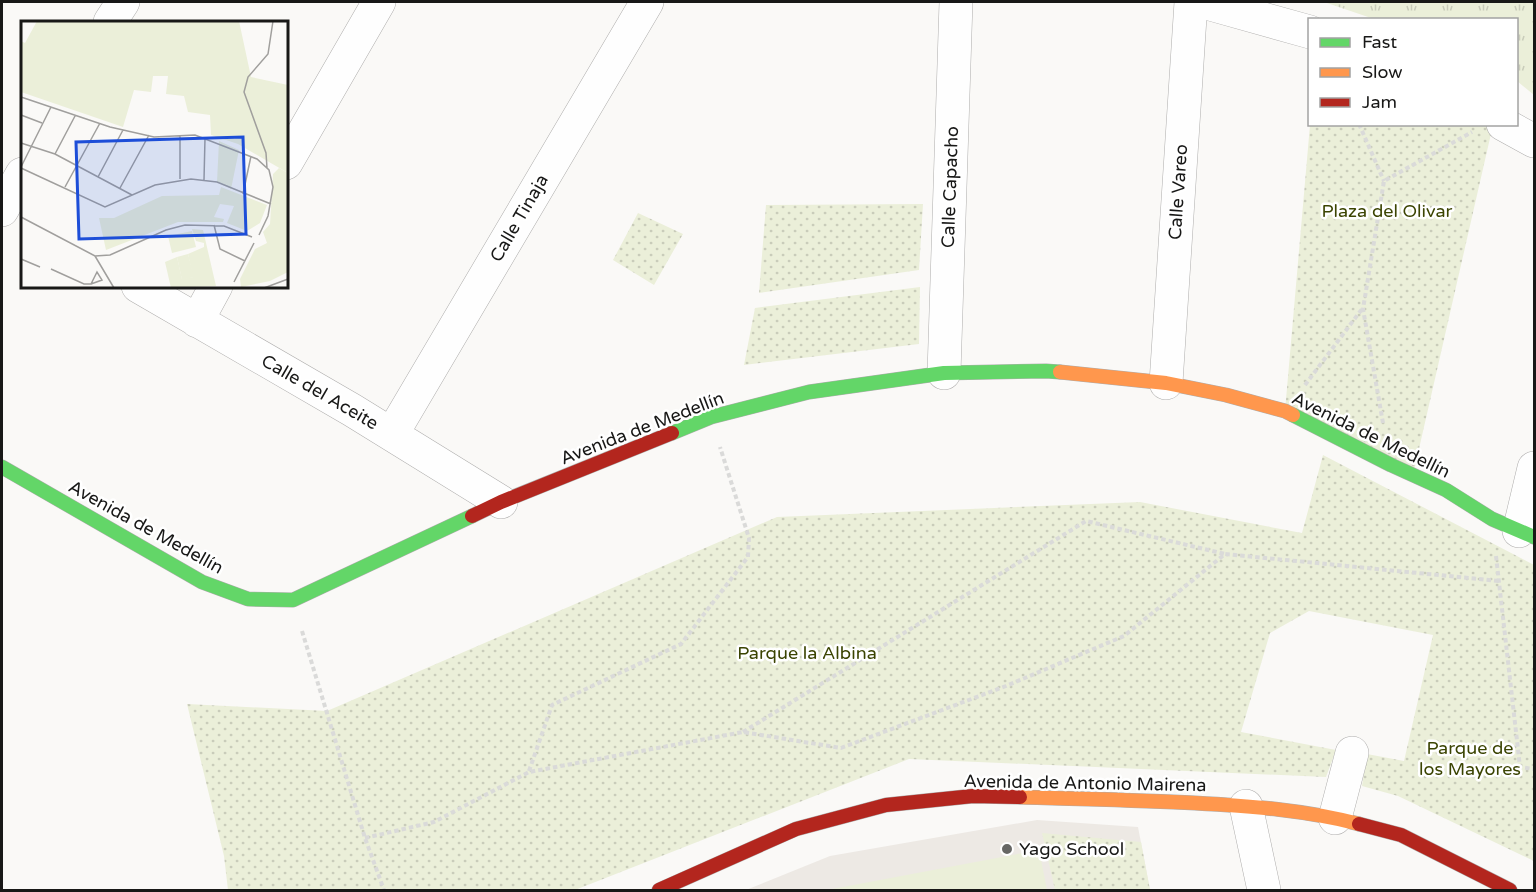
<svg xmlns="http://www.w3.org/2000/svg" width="1536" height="892" font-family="'Varela Round',sans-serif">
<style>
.built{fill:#ede9e4}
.grass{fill:url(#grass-tufts)}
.park{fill:url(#park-dots)}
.pitch{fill:#ebefd9}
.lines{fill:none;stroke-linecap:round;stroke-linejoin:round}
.street-casing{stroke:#aeadac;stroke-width:34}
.fast-casing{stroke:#aeadac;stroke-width:15}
.slow-casing{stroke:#aeadac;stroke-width:15}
.jam-casing{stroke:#aeadac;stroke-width:15}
.path{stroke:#dadad9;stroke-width:4;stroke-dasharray:4.5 3;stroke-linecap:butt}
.street{stroke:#fefefe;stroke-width:33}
.fast{stroke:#63d668;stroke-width:14}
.slow{stroke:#ff974d;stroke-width:14}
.jam{stroke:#b3261e;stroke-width:14}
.poi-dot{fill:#676765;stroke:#fff;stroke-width:2}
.labels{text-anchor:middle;stroke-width:5;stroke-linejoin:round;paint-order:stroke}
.street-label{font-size:18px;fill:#181817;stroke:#fff}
.park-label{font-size:18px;fill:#3b4402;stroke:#fff}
.poi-label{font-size:18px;fill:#181817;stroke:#fff;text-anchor:start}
.inset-road{fill:none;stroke:#a09f9d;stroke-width:1.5}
.view{fill:#1d4ed8;fill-opacity:0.15;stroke:#1d4ed8;stroke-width:3}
.inset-edge{fill:none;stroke:#181817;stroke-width:3}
</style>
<defs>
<pattern id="grass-tufts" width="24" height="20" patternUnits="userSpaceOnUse" patternTransform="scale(1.5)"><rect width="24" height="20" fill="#ebefd9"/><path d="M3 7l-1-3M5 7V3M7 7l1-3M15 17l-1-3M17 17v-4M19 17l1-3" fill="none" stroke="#c9ccba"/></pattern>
<pattern id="park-dots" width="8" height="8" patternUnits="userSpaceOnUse" patternTransform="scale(1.5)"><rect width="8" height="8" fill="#ebefd9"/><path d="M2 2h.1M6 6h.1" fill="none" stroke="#c9ccba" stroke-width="1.8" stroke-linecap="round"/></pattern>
</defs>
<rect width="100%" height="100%" fill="#faf9f7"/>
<path class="built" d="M1037,820L1138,827L1150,890H746L830,856Z"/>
<path class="grass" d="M1324,2H1534V95L1517,81L1516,20L1374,19Z"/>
<path class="park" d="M1310,125H1493L1413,475L1285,411Z
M923,204L919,270L759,293L766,205Z
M638,213L683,234L654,285L613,260Z
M920,287L919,344L744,365L755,308Z
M1323,455L1534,565V861L1398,796L1362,786L1367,754L1404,761L1433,635L1309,611L1270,633L1241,732L1336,750L1326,777L909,759L575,890H228L224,856L187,704L327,711L777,517L1140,502L1302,533Z
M1042,833L1141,842L1150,890H1055Z"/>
<path class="pitch" d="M1039,850L1047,890H827Z"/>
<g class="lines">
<g class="street-casing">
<path id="street" d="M1203,2L1310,32
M110,22L123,2
M1503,124L1534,141
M286,163L379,2
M2,210L22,174
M138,286L352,410L501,502
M197,321L216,286
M944,373L956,2
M1166,383L1191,2
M392,434L647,2
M1519,531L1534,468
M1246,806L1264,890
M1335,818L1352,753"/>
</g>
<g class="fast-casing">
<path id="fast" d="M1293,415L1391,465L1446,490L1492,519L1534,537
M672,433L711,417L809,392L944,373L1046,371L1060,372
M2,467L202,582L248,599L293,600L472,516"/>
</g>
<g class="slow-casing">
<path id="slow" d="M1060,372L1166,383L1226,395L1285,411L1293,415
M1020,797C1078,799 1137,800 1195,803C1250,806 1306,810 1359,824"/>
</g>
<g class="jam-casing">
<path id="jam" d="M472,516L501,502L672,433
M1359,824L1401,835L1510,890
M659,890L796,829L886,805L973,796L1020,797"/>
</g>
<path class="path" d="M1359,124L1384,181
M1305,385L1362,309
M1383,423L1363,309L1384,181L1472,132
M1496,556L1520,767L1534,769
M302,631L365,838L384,890
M743,732L1086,521L1225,554
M529,771L552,705L681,644L748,557L749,538L720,447
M365,838L434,822L529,772L743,732L841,748L1006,686L1124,636L1225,554L1499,581"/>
<use href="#street" class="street"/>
<use href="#fast" class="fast"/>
<use href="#slow" class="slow"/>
<use href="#jam" class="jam"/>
</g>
<circle class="poi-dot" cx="1007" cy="849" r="6"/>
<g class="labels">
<g class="street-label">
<text transform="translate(950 187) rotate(-88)" y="6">Calle Capacho</text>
<text transform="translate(1178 192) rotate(-86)" y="6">Calle Vareo</text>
<text transform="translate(519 218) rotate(-60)" y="6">Calle Tinaja</text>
<text transform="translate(320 392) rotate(30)" y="6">Calle del Aceite</text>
<text transform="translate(642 428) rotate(-21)" y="6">Avenida de Medellín</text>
<text transform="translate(1371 435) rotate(26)" y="6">Avenida de Medellín</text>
<text transform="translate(146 527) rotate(29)" y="6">Avenida de Medellín</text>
<text transform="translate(1085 783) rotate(1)" y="6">Avenida de Antonio Mairena</text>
</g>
<g class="park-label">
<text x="1387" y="217">Plaza del Olivar</text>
<text x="807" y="659">Parque la Albina</text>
<text x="1470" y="754">Parque de<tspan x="1470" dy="21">los Mayores</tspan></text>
</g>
<g class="poi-label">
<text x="1019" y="855">Yago School</text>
</g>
</g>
<g transform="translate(21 21)">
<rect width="267" height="267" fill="#faf9f7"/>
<path d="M16,0H218L230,56L267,64V152L217,123L190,114L189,94L167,91L163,75L145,73L147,55H132L130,71L113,69L102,106L0,71V20L4,22Z" fill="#ebefd9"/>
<path d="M198,120L218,129L210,168L196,161ZM258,147L267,152V251L249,260L220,266L219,258L234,228L246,222L242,211L249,203L252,153ZM200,166L246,184L239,202L226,210L206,202L213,185L199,183L193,196L203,198L202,201H157L85,229L78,197H93L141,175L198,174ZM171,208L182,209L195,265L150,267L144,241L156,236L161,258L172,256L167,233L183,226V222L175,220Z" fill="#ebefd9"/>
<path d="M171,210L175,226L151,232L147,215ZM167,233L173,256L161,259L156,236Z" fill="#ebefd9"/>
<path class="inset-road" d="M0,76L89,106L133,116L174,114L236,138L248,149L252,166L247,195L238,214M0,94L21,102M159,115V158M0,122L34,133L111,174M34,133L54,95M0,146L30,86M0,147L84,186L134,164L170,158L196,161L250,183M246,147L245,132L223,71L227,56L247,33L252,0M77,156L102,109M183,159L184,117M44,166L79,102M99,167L128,114M222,173L230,135M0,196L74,235L89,234L145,209L164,204L203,205L231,216M193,204L199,228L224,240M74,235L93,267M0,238L19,246M30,248L63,263H70L76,251L81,259L70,263M213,261L233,222M243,267L267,258"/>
<path class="view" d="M222,116L225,213L58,218L55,121Z"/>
<rect width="267" height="267" class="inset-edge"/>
</g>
<rect width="1536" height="892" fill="none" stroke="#181817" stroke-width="6"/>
<rect x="1308" y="18" width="210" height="108" fill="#ffffff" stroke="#a3a3a2" stroke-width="1.5"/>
<rect x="1320" y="38" width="30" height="9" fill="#63d668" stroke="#a3a3a2" stroke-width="1.5"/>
<text x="1362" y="48" font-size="18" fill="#181817">Fast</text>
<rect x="1320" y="68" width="30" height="9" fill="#ff974d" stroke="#a3a3a2" stroke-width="1.5"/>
<text x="1362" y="78" font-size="18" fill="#181817">Slow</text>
<rect x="1320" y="98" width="30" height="9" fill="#b3261e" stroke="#a3a3a2" stroke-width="1.5"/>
<text x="1362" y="108" font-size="18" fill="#181817">Jam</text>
</svg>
